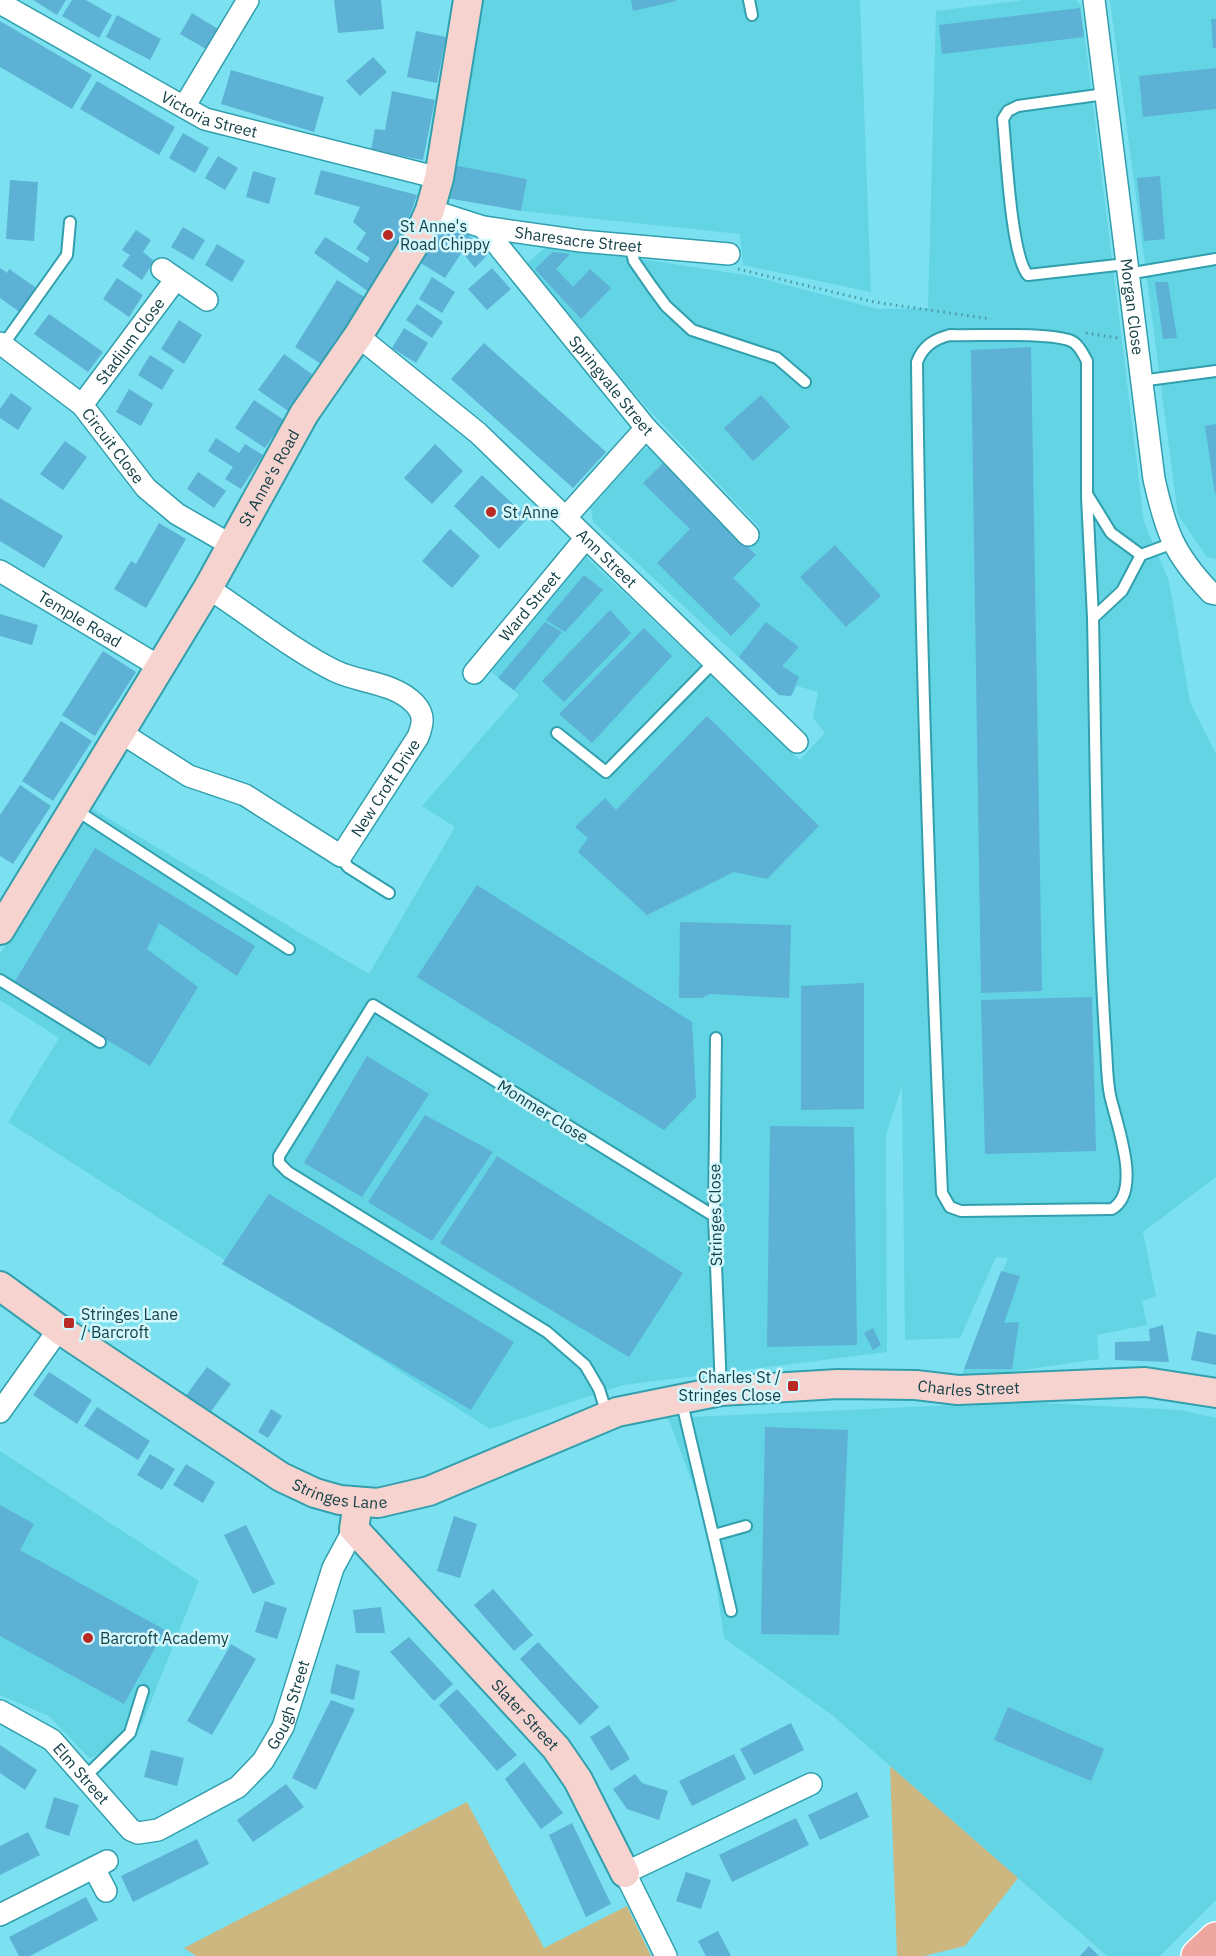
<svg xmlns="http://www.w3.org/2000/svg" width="1216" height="1956" font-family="'IBM Plex Sans',sans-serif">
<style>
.built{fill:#62d4e4}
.green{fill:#cdb780}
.building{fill:#5cb1d5}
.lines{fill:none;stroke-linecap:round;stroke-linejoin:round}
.lane-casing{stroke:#329fad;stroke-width:14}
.street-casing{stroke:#329fad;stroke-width:24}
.secondary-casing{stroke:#329fad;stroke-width:32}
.primary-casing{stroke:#fff;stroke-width:36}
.path{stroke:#4b97a2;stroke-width:3;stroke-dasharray:1.5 4.5;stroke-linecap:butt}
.lane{stroke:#fff;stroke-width:10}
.street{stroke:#fff;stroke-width:21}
.secondary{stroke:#f7d3cf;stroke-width:28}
.primary{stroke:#eea79f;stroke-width:33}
.poi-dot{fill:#b92a25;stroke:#d2f7fd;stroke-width:2}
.labels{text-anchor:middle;stroke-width:5;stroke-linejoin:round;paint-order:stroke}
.street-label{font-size:16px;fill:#144147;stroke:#d2f7fd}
.poi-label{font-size:16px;fill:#144147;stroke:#d2f7fd;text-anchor:start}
</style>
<rect width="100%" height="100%" fill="#7be1f0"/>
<path class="built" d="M483,0H860L871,292L743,265L740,234L521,211L527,179L453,165Z
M1023,0H1076L1081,6L1144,522L1169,581L1190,702L1216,754V1177L1143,1232L1156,1296L1142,1301L1147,1325L1097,1335L1099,1359L960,1379L1008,1258L996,1257L960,1338L905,1340L902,1086L886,1135L887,1352L623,1385L490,1429L8,1122L59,1038L0,1000V954L93,809L369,974L455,827L422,806L519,695L487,668L583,554L800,760L825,733L813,718L818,692L797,686L791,696L779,695L593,522L591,508L644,449L651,447L663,463L745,544L760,528L649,410L524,266L548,245L752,276L878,309L928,308L936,11Z
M1110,0H1216V559L1207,557L1178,515Z
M1022,1402L1181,1410L1216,1418V1900L1160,1956H1107L832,1715L724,1638L707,1522L668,1418Z
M0,1451L199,1581L142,1724L90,1759L49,1716L0,1695Z"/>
<path class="green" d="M890,1766L1018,1878L965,1946L924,1956H897Z
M467,1802L544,1948L627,1906L651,1956H196L184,1948Z"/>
<path class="building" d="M33,0H66L57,15Z
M72,0H86L112,15L99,38L62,16Z
M334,0H381L384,29L338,33Z
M631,0H676V1L633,11Z
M1080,8L1084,37L942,54L939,25Z
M192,13L218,29L206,49L180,34Z
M117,15L161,39L150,60L106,37Z
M1211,19H1216V48H1213Z
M0,21L92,75L72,109L0,67Z
M416,31L446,37L437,83L407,77Z
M373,57L387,72L360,96L346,81Z
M1216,68V109L1143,117L1139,76Z
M231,70L324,97L314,132L221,104Z
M97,81L175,127L159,155L80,109Z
M392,91L435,100L423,160L371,150L375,129L385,130Z
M183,133L209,148L195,173L169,158Z
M218,156L238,168L225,190L205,178Z
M453,165L527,179L521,211L447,198Z
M321,170L417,195L397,252L369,292L314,253L325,237L367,263L370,258L356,249L366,233L353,222L360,207L314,194Z
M253,171L276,178L269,204L246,197Z
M1160,176L1165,239L1144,241L1137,178Z
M10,180L38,182L34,241L6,239Z
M183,227L205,240L193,260L171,247Z
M136,230L151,240L143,252L154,261L142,280L122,266L130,255L122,250Z
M439,230L468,235L488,254L475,268L462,252L445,278L419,262Z
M217,244L245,261L232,282L205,265Z
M553,252L570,254L556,269L573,287L590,269L611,288L581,319L535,269Z
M0,268L7,273L9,269L38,289L21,313L0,298Z
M492,268L511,289L487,310L468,289Z
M432,277L455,292L442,313L419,299Z
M117,278L143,295L129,317L103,299Z
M337,280L366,298L324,366L295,347Z
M1155,282H1168L1177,338L1163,339Z
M417,304L443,322L432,338L406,320Z
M49,314L103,352L88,372L34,334Z
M179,320L202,335L184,364L161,349Z
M404,328L428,343L416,363L392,348Z
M484,343L606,452L573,488L451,379Z
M1031,347L1042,991L981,993L971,350Z
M284,354L313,375L288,411L258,390Z
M150,355L174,370L162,390L138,375Z
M129,389L153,404L141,426L116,412Z
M11,393L32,408L18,430L0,418V409Z
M761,395L790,427L753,461L724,428Z
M254,400L284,420L265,448L235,428Z
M1216,424V493L1215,494L1205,426Z
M216,438L239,453L245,444L263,455L241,489L225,479L233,467L208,451Z
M65,441L87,457L63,490L40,474Z
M435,444L463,471L432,504L404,478Z
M663,463L756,555L733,578L761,605L731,636L657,563L690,529L643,483Z
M198,472L226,491L214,508L187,489Z
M482,475L528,518L499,549L454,506Z
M0,498L63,536L44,568L0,541Z
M159,523L186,539L146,608L114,589L131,561L136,564Z
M450,529L480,556L452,588L422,561Z
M835,545L881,596L846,627L800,577Z
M584,575L603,590L565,632L546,620Z
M610,610L631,633L564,702L542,681Z
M0,614L38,625L32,645L0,636Z
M545,622L562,632L514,690L498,678Z
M766,622L799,647L782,666L799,677L791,696L779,695L739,657Z
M644,628L672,656L592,743L559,714Z
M103,651L136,672L95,736L62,715Z
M707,716L819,826L767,879L734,872L647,915L578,852L588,838L575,827L605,798L616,810Z
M61,721L92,741L53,801L22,781Z
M20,785L51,806L13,864L0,856V815Z
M95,848L255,946L237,976L159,923L147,949L198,987L150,1066L14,983Z
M477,885L692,1022L696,1097L664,1130L417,977Z
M680,922L791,925L789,998L710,994L702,998H679Z
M864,983V1109L801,1110V986Z
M1092,997L1096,1151L985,1154L981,1000Z
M367,1056L429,1094L362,1197L304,1163Z
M425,1115L493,1152L432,1241L368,1202Z
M770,1126L854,1127L857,1345L767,1347Z
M497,1156L683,1273L629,1357L440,1243Z
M269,1194L514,1342L471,1410L222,1264Z
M1001,1271L1020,1276L1004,1323L1019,1322L1012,1369H964Z
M1163,1325L1169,1362L1115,1360V1342L1150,1341L1149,1329Z
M873,1328L881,1345L873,1350L864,1333Z
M1197,1331L1216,1335V1365L1191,1360Z
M207,1367L231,1384L209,1414L185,1397Z
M49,1372L92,1400L77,1424L33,1395Z
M97,1407L150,1441L138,1460L84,1426Z
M271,1409L282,1416L268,1438L258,1432Z
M765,1427L848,1430L839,1635L761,1634Z
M150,1454L175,1469L162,1490L137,1475Z
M186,1464L215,1482L203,1503L173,1485Z
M0,1505L34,1524L20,1550L165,1630L124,1704L0,1636Z
M454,1516L477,1524L460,1578L437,1571Z
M246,1525L275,1584L253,1594L224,1535Z
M493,1589L533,1635L514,1651L474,1605Z
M265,1601L287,1608L277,1639L255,1632Z
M381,1607L385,1633H356L353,1610Z
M409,1637L453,1684L434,1701L390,1652Z
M538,1642L599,1707L580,1725L520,1659Z
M231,1644L256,1659L212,1735L187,1721Z
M336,1664L360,1671L354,1700L330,1693Z
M457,1689L517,1755L497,1771L439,1705Z
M331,1700L355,1709L316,1790L292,1778Z
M1008,1707L1104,1749L1091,1781L994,1740Z
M791,1723L804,1750L754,1775L740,1749Z
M609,1725L630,1759L611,1771L590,1737Z
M0,1745L37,1770L25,1790L0,1773Z
M151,1750L184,1758L177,1786L144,1777Z
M734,1754L746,1779L692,1806L679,1781Z
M524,1762L563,1813L541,1829L505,1779Z
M635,1774L642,1783L668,1791L659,1820L627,1809L613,1789Z
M286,1784L304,1807L253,1842L237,1820Z
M857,1792L869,1817L820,1840L808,1815Z
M54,1797L79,1805L69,1836L45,1828Z
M796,1818L809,1845L732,1882L719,1855Z
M572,1823L611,1904L586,1917L549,1835Z
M28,1832L40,1855L0,1875V1846Z
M197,1839L209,1864L133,1902L121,1876Z
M686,1872L711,1880L701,1909L676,1901Z
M86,1897L98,1920L30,1956H19L9,1937Z
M718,1931L731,1956H706L698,1941Z
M1089,1946L1099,1956H1080Z"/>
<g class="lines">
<g class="lane-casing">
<path id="lane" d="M749,0L752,15
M1105,94L1018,106L1008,111L1003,119C1006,149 1011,257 1028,275L1126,264
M630,245L634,261L652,287L666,306L692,330L777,358L805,382
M1127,274L1216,259
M3,345L67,255L70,222
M1140,381L1216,371
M1087,497L1093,618
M1141,555L1111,533L1087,494V361C1082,352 1078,343 1069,340C1042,332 980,336 950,335C934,339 923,346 917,362C920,639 930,916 942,1193L950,1207L961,1211L1112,1209C1143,1191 1116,1123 1110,1095C1107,1080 1107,1064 1106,1049C1096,906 1096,762 1093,618L1122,591L1141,555L1173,543
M557,733L606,772L714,662
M76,810L289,949
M341,856L348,867L389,893
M0,980L100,1042
M716,1038L714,1216L721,1389
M681,1399L731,1611
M607,1414L599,1389L585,1365L547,1332L288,1172L279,1163V1156L373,1005L714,1216
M714,1535L746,1526
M86,1776L130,1733L143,1691"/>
</g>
<g class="street-casing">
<g id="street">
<path id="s1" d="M1094,0L1154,479C1166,532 1173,553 1211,593L1216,594"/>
<path id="s2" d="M0,3L205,119L439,178"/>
<path d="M184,107L248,0"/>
<path id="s3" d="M430,210L483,227L581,241L729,254"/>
<path id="s4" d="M483,227L646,428L748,535"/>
<path d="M162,269L207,300"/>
<path id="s5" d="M358,336L478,433L797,742"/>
<path id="s6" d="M0,343L82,405L146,488L177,514L231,545"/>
<path id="s7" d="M82,405L176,279"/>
<path d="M567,516L646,428"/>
<path id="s8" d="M0,571L160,667"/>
<path id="s9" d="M474,673L585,539"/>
<path id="s10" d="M120,732L189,776L245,795L341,856L418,737C423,724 425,715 415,704C394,682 360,683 335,671C294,651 247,613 208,588"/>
<path d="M0,1412L59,1329"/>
<path id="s11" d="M0,1711L52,1740L131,1830L138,1833L158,1830L238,1787L263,1761L283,1727L333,1568L354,1529"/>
<path d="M94,1868L106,1891"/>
<path d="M0,1915L107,1861"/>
<path d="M666,1956L625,1873L811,1784"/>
</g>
</g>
<g class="secondary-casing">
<g id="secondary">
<path id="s12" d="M0,930L208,588L304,414L358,336L417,240L430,210L439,178L468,0"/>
<path id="s13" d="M0,1286L59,1329L281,1477L315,1493L340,1500L378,1503L429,1491L617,1412L721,1391L838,1384L916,1385L958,1390L1145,1382L1216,1393"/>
<path id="s14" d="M358,1503L354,1529L556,1748L578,1780L625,1873"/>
</g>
</g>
<g class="primary-casing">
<path id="primary" d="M1198,1956L1216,1939"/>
</g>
<path class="path" d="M738,269L874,302L991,319
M1086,333L1118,338"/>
<use href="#lane" class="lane"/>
<use href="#street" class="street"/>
<use href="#secondary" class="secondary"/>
<use href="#primary" class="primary"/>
</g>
<g class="poi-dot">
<circle cx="388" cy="235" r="6"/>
<circle cx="491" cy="512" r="6"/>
<rect x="63" y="1317" width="12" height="12" rx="3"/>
<rect x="787" y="1380" width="12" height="12" rx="3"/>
<circle cx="88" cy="1638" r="6"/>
</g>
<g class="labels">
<g class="street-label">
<text dy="6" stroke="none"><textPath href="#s2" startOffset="238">Victoria Street</textPath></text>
<text dy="6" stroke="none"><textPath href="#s3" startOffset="152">Sharesacre Street</textPath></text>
<text dy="6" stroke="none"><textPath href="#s1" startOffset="309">Morgan Close</textPath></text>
<text dy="6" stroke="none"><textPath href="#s7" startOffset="80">Stadium Close</textPath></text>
<text dy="6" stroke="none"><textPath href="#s4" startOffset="204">Springvale Street</textPath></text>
<text dy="6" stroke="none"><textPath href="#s6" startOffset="154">Circuit Close</textPath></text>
<text dy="6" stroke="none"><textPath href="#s12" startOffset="526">St Anne's Road</textPath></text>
<text dy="6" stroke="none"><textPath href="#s5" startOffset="334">Ann Street</textPath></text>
<text dy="6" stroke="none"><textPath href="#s9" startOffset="87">Ward Street</textPath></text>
<text dy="6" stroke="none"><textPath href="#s8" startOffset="93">Temple Road</textPath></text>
<text dy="6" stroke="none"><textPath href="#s10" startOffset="336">New Croft Drive</textPath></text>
<text transform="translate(543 1111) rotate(32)" y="6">Monmer Close</text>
<text transform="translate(715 1215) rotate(-91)" y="6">Stringes Close</text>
<text dy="6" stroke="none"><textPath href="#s13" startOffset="1052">Charles Street</textPath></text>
<text dy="6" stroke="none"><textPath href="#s13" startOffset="402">Stringes Lane</textPath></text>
<text dy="6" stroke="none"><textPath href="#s11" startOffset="396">Gough Street</textPath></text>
<text dy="6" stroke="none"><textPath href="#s14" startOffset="279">Slater Street</textPath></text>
<text dy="6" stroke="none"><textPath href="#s11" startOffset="104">Elm Street</textPath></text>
</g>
<g class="poi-label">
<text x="400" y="232">St Anne's<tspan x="400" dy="18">Road Chippy</tspan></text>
<text x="503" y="518">St Anne</text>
<text x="81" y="1320">Stringes Lane<tspan x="81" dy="18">/ Barcroft</tspan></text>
<text x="781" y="1383" text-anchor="end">Charles St /<tspan x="781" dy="18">Stringes Close</tspan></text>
<text x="100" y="1644">Barcroft Academy</text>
</g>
</g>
</svg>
